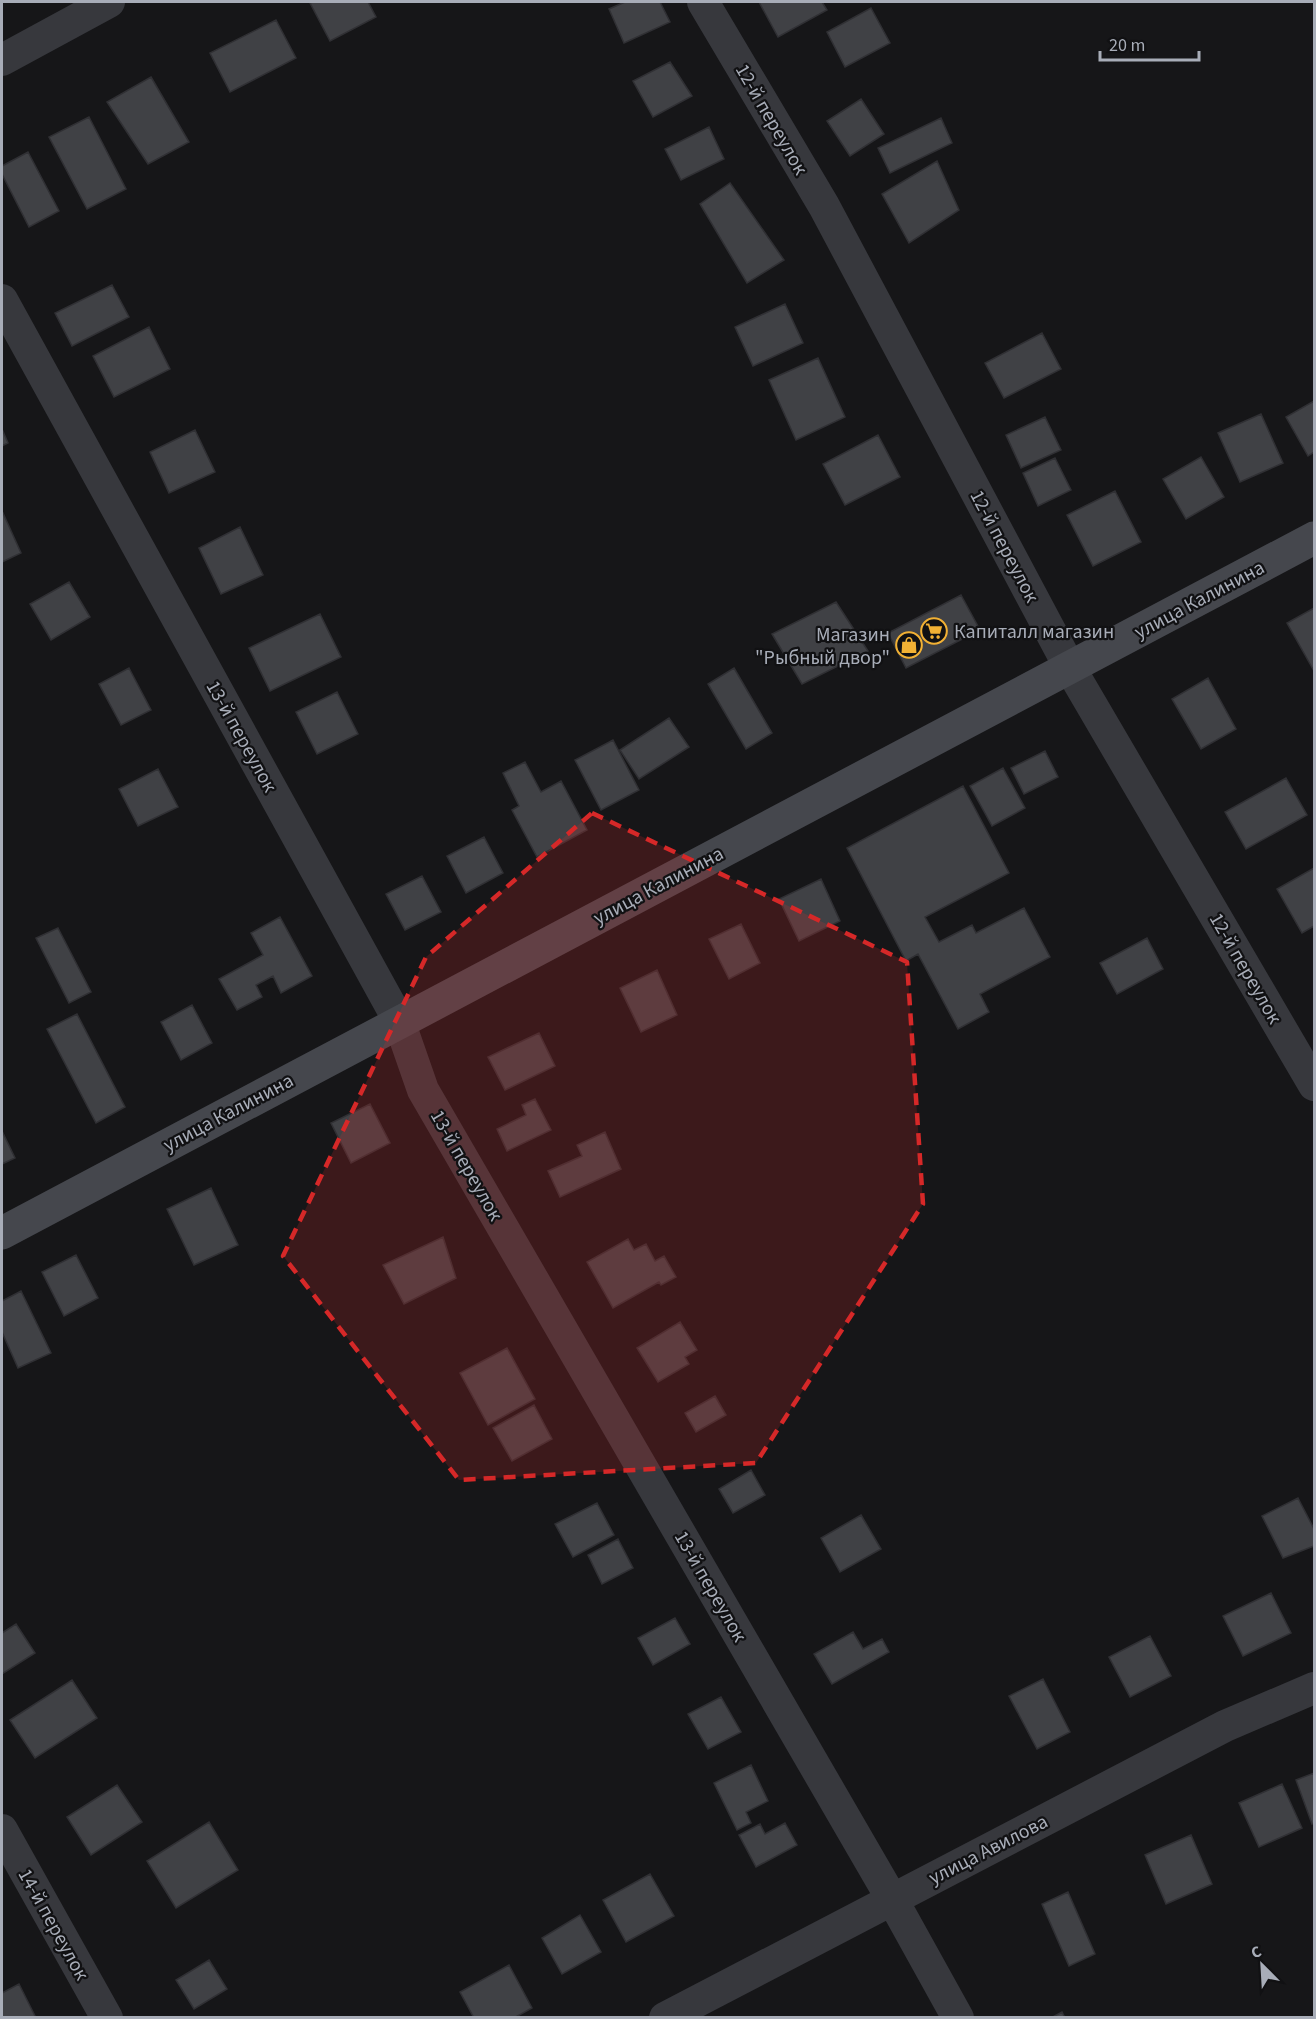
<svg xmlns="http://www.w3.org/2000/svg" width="1316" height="2019" font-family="'Source Sans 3',sans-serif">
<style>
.building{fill:#404145;stroke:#303034;stroke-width:1.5}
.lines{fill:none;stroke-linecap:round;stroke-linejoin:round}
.street{stroke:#37383d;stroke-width:32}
.secondary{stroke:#45474d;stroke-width:33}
.marked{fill:#d62828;fill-opacity:0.2;stroke:#d62828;stroke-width:4.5;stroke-dasharray:12 8;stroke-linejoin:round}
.labels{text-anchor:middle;stroke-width:4.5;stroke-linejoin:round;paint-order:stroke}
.street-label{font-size:20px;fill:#a8adb8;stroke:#111113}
.poi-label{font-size:20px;fill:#a8adb8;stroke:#111113;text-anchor:start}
</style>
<rect width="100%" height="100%" fill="#161618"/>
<path class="building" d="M313,2H368L376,17L330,41L310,3Z
M625,2H660L670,22L624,43L609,9Z
M759,2H822L827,10L778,37Z
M871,8L890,43L845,67L827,32Z
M276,20L296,58L230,92L210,53Z
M670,62L692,96L653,117L633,81Z
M151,77L189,142L148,164L107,102Z
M861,99L884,134L850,156L827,121Z
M89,117L126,189L87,209L49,137Z
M941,118L952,143L890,173L878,148Z
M709,127L724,159L681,180L665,149Z
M28,152L59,211L29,227L2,174V166Z
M937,161L959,210L909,243L882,194Z
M730,183L784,260L747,283L700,204Z
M112,285L129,317L72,346L55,313Z
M785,304L803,343L753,366L735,327Z
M149,327L170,369L114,397L93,356Z
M1042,333L1061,369L1004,398L985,363Z
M818,358L845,417L796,440L769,380Z
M1314,401V452L1308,456L1286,417Z
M1261,414L1283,463L1240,482L1218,433Z
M1045,417L1061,450L1021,468L1006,435Z
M2,429L8,443L2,446Z
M195,430L215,472L169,493L150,452Z
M878,435L900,477L845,505L823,464Z
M1201,457L1224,497L1186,519L1163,479Z
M1055,458L1071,490L1038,506L1023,473Z
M1115,491L1141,542L1093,566L1067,515Z
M3,513L21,553L2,562V514Z
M240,527L263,575L221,594L199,548Z
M69,582L90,617L51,640L30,604Z
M961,595L980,630L906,668L888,633Z
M836,602L868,651L802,684L772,634Z
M1314,608V671L1287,623Z
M320,614L341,657L270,691L249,648Z
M129,668L151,710L121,725L99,684Z
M734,668L772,733L746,749L708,684Z
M1208,678L1236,729L1201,749L1172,699Z
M337,692L358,734L317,754L296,712Z
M669,718L689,747L639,779L620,750Z
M613,740L639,790L601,810L575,760Z
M1045,751L1058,777L1024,794L1011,768Z
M525,762L541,792L561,781L587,830L537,857L512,810L519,806L503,773Z
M1003,768L1025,808L992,826L970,786Z
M158,769L178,807L138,826L119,789Z
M1286,778L1307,815L1246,849L1225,812Z
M963,786L1009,873L925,917L939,942L972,925L976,933L1024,908L1050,957L980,994L989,1012L958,1029L918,954L906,961L847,848Z
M484,837L503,873L466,893L447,856Z
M1314,868V926L1302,933L1277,889Z
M422,876L441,912L405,930L386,894Z
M821,879L840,921L799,941L779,899Z
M280,917L312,976L281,993L273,976L256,985L262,997L237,1010L219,979L263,955L251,933Z
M741,924L760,963L729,979L709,939Z
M58,928L91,992L69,1003L36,938Z
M1147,938L1163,969L1117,994L1100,963Z
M657,970L677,1015L641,1032L620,988Z
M192,1005L212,1043L181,1060L161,1022Z
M77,1014L125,1107L96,1123L47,1029Z
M539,1033L555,1066L505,1090L488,1057Z
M535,1099L551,1130L507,1151L497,1129L526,1115L522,1105Z
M370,1104L390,1143L351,1163L331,1123Z
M2,1131L15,1158L2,1164Z
M605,1132L621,1169L560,1197L548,1171L582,1156L577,1145Z
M211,1188L238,1245L194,1265L167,1209Z
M443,1237L456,1278L404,1304L383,1265Z
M628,1239L634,1250L646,1244L655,1261L664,1256L676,1277L661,1285L659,1282L613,1308L587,1262Z
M76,1255L98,1298L64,1316L42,1272Z
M21,1291L51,1353L18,1368L2,1332V1301Z
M680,1322L697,1350L685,1357L689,1364L658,1382L637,1348Z
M507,1348L535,1399L488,1425L460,1373Z
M715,1396L726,1415L696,1432L685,1413Z
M534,1405L552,1439L512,1461L493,1428Z
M751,1470L765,1495L733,1513L719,1489Z
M1298,1498L1314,1529V1546L1283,1558L1262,1516Z
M597,1503L614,1535L573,1557L555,1524Z
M861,1515L881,1549L840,1572L821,1538Z
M618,1539L633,1568L602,1584L588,1555Z
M1271,1593L1291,1633L1243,1656L1223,1616Z
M675,1618L690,1644L653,1665L638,1638Z
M16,1624L35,1653L2,1674V1633Z
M853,1632L863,1649L882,1639L889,1652L832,1684L814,1654Z
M1150,1636L1171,1676L1130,1697L1109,1657Z
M1043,1679L1070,1732L1037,1749L1009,1696Z
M72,1680L97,1718L35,1758L10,1720Z
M721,1697L741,1732L708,1749L688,1714Z
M751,1765L768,1801L746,1812L751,1823L737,1830L714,1783Z
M1314,1773V1823L1312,1824L1296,1780Z
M1282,1784L1302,1828L1259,1847L1239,1803Z
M117,1785L142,1822L91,1855L67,1817Z
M209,1822L238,1870L176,1908L147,1861Z
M785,1823L797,1845L756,1867L739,1835L760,1824L765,1834Z
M1191,1835L1212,1884L1166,1904L1145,1855Z
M650,1874L674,1916L626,1942L603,1900Z
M1068,1892L1095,1954L1069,1966L1042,1904Z
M580,1915L601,1952L562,1974L542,1938Z
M209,1960L227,1989L194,2009L176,1980Z
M509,1965L532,2008L514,2018H474L460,1992Z
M19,1984L36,2018H2V1993Z
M1062,2012L1065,2018H1051Z"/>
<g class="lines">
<path class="street" d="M703,2L824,206L1070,668L1314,1085
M2,60L109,2
M2,300L399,1021L423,1090L892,1899L958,2018
M2,1830L107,2018
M665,2018L1225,1726L1314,1688"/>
<path class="secondary" d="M2,1233L1314,538"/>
</g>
<path class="marked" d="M592,813L907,962L923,1204L756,1463L459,1480L283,1256L426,957Z"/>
<defs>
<g id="supermarket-ring" transform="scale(1.35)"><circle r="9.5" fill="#111113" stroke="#f2b134" stroke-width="1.5"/><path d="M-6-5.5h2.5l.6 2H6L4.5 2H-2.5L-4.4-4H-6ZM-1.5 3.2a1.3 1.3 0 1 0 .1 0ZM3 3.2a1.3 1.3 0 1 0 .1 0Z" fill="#f2b134"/></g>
<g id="shop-ring" transform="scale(1.35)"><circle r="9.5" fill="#111113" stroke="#f2b134" stroke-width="1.5"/><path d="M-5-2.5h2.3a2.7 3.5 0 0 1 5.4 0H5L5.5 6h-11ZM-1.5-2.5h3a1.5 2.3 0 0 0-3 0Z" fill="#f2b134"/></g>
</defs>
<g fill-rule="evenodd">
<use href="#supermarket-ring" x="934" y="631"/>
<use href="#shop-ring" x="909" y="645"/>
</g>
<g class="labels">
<g class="street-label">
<text transform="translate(772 119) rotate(60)" y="7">12-й переулок</text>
<text transform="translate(1005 546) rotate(62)" y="7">12-й переулок</text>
<text transform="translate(1199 599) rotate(-28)" y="7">улица Калинина</text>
<text transform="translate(242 736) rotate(61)" y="7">13-й переулок</text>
<text transform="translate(658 885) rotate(-28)" y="7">улица Калинина</text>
<text transform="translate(1246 968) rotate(60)" y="7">12-й переулок</text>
<text transform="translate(228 1112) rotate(-28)" y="7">улица Калинина</text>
<text transform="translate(467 1165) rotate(60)" y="7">13-й переулок</text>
<text transform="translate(711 1586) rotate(60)" y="7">13-й переулок</text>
<text transform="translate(988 1849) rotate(-27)" y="7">улица Авилова</text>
<text transform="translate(54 1924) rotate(61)" y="7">14-й переулок</text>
</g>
<g class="poi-label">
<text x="954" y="638">Капиталл магазин</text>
<text x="890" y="641" text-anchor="end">Магазин<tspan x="890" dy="23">"Рыбный двор"</tspan></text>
</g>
</g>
<rect width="1316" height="2019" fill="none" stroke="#a8adb8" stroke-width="6"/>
<g transform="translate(1262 1965) rotate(336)" stroke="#111113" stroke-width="4.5" paint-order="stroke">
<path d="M0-4.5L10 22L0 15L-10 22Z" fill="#a8adb8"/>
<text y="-9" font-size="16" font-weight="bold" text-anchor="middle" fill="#a8adb8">С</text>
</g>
<path d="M1100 51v9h99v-9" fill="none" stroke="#a8adb8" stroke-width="3"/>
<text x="1109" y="51" font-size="18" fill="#a8adb8" stroke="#111113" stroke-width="4.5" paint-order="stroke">20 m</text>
</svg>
